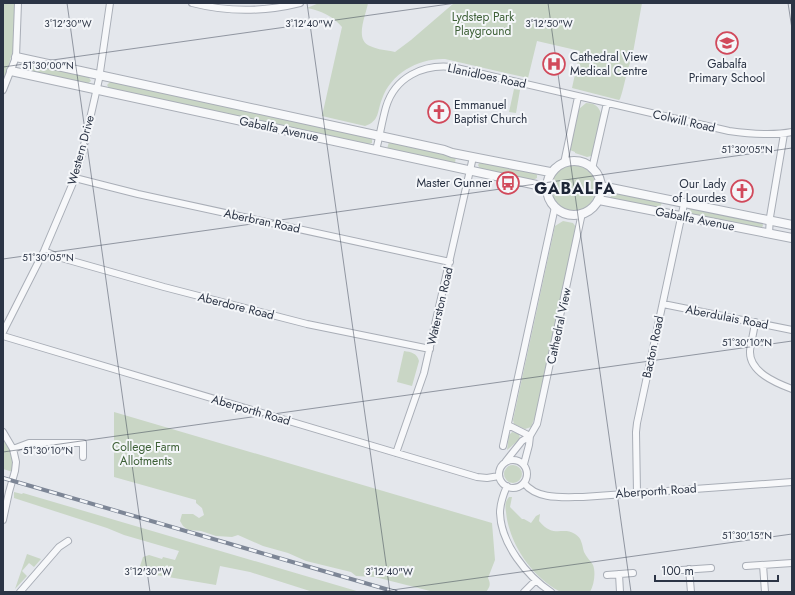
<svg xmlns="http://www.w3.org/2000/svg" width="795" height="595" font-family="Jost,sans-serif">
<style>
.green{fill:#c9d6c5}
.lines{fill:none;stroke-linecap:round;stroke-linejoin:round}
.minor-casing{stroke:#a9aeb7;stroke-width:8}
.tertiary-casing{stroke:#a9aeb7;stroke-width:10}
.minor{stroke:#f7f8fa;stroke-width:6}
.tertiary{stroke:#f7f8fa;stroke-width:8}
.rail-casing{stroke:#7d8696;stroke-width:4}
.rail{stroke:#f4f6f9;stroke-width:2.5;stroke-dasharray:8;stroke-linecap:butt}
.ticks{fill:none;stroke:#2b3445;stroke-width:1;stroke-opacity:0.45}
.labels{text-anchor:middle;stroke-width:4;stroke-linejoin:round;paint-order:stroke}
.park-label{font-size:12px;fill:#3f6138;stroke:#f4f6f9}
.poi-label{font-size:12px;fill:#2b3445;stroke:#f4f6f9;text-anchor:start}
.street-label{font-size:12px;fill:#2b3445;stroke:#f4f6f9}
.district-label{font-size:16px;font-weight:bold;letter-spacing:1px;fill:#1d2536;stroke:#f4f6f9}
.ticks-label{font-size:10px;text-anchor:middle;fill:#2b3445;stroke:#f4f6f9;stroke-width:4;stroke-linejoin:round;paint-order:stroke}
</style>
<rect width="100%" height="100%" fill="#e4e7ec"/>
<path class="green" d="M3,3H15L13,51L3,83Z
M319,3H368C366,15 354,40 370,46C378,50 387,50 395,52L411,40L454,3H642L632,58C626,71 625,85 620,99L619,100L572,88L580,51L537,41L528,78L445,59C419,58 391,73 382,99C377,111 380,121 365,126L322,116L342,27C334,17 320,10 307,8Z
M29,64L88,76L91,81L87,84L28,71L26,69L25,67Z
M111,81L370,138L372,139V143L369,144L109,88L107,85Z
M514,89L520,90L516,113L509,112Z
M586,103C594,103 599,106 601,114L593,153L591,156L587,157L575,153V152L570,150L579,109Z
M389,142L456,156L455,163L387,149Z
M480,162L535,173L537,175V178L533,180L480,169L478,165Z
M550 188a23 23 0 1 1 46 0a23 23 0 1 1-46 0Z
M612,192L662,202L660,209L610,199Z
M692,208L762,222L763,226L761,228L690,214L689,210Z
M563,221L573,223L576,227L537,412L531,427L525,429L514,424L513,420L555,226Z
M404,351C411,352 417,353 419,361L412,386L397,382Z
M114,412L492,523L495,560L488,578C491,584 490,587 486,592H434L375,577L356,576L351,572L306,561L288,553L263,546L238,535L232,537L216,536L201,531L188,530L183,526L180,521L182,514H193L199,518L204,515L202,508L196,503V500L114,477Z
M512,432L519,434L520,439L507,450L509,435Z
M3,436C9,448 15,458 13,472L3,469Z
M504 474a9 9 0 1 1 18 0a9 9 0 1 1-18 0Z
M14,492L22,494L23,493L360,592H313L250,572L220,566L216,585L138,572L143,557L149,555L162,559L163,557L175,560L179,551L124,535L107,528L14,498Z
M509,497H512L510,507L522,519H524L531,523L536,516L540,514L539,521C554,539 562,526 575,534C582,538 582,545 584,552C586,557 591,561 593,565C596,573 594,585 590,592C582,592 565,594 559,591C531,576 509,543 506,512C505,505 505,502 509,497Z
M27,554L41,559L34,567L29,563L22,571L27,576L15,589Z"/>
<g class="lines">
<g class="minor-casing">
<path id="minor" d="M192,3C227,12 264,12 300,3
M3,90L16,57L18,3
M376,150C380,135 382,121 386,107C395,77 423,64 452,67L729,131C750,134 771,136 792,132
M564,163L578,97
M592,169L607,103
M75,178L138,194L450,262
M769,233L770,217L784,134
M44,251L58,257L164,287L307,324L430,349
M663,304L792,330
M755,322C754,332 751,341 750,351C749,372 776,383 792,389
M3,332L44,251L75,178L82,154L99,79L110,3
M3,336L477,477L487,478L499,476
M508,425L530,436
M3,432L13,449L16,462L15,471L9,492L3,520
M503,446L555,207
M13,449L29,443H83V457
M396,453L424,373L473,157
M499 474a14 14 0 1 1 28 0a14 14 0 1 1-28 0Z
M506,461L522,441L530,436L537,424L582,213
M524,464L529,445L530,436
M524,483C537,500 563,497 583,497L792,482
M507,486C503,495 500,504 500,513C501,544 527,576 551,592
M637,493L636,432L637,423L684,204
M763,565L765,592
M746,566L792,563
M689,569L691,592
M667,571L711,568
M619,574L620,592
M607,575L633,573
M20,592L59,547L68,541
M524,592L536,580"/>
</g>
<g class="tertiary-casing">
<path id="tertiary" d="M16,57L444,150L452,153L550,172
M11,71L546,187
M547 188a27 27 0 1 1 54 0a27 27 0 1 1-54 0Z
M601,186L792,225
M599,200L792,238"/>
</g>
<use href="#minor" class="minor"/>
<use href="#tertiary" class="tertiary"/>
<g class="rail-casing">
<path id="rail" d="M3,478L396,592"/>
</g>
<use href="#rail" class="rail"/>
</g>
<path class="ticks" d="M67,3L150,592M307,3L390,592M548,3L631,592M788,3L792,29M3,67L456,3M3,259L792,148M3,452L792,341M378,592L792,534"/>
<defs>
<g id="school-ring" transform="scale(1.15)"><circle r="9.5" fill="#f4f6f9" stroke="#d1495b" stroke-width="1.5"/><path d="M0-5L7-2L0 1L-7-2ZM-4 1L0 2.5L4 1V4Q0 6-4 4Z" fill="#d1495b"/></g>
<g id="hospital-ring" transform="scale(1.15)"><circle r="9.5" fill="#f4f6f9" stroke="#d1495b" stroke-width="1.5"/><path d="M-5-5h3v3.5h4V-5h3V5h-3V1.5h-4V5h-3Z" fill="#d1495b"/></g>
<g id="church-ring" transform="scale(1.15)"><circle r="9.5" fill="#f4f6f9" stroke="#d1495b" stroke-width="1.5"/><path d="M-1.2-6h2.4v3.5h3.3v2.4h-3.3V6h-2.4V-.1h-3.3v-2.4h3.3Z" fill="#d1495b"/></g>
<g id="bus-ring" transform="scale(1.15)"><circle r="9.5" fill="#f4f6f9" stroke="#d1495b" stroke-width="1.5"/><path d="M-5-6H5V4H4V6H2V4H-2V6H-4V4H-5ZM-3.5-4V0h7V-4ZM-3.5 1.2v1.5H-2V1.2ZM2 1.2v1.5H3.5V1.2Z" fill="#d1495b"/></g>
</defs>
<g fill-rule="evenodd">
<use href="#school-ring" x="727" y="43"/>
<use href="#hospital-ring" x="554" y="64"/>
<use href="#church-ring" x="439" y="112"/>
<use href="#bus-ring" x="508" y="183"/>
<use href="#church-ring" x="742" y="191"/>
</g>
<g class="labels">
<g class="park-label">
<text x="483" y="21">Lydstep Park<tspan x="483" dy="14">Playground</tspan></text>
<text x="146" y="451">College Farm<tspan x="146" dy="14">Allotments</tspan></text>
</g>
<g class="poi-label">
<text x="570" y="61">Cathedral View<tspan x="570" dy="14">Medical Centre</tspan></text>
<text x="727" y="68" text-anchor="middle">Gabalfa<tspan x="727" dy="14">Primary School</tspan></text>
<text x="454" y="109">Emmanuel<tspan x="454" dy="14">Baptist Church</tspan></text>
<text x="492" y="187" text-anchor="end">Master Gunner</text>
<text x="726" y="188" text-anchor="end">Our Lady<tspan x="726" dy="14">of Lourdes</tspan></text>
</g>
<g class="street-label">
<text transform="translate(487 76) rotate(12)" y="4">Llanidloes Road</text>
<text transform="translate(684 121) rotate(13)" y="4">Colwill Road</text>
<text transform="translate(279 129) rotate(12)" y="4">Gabalfa Avenue</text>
<text transform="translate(81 150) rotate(-75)" y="4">Western Drive</text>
<text transform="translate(695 219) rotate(11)" y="4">Gabalfa Avenue</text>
<text transform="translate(262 221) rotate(12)" y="4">Aberbran Road</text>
<text transform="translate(236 306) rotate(14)" y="4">Aberdore Road</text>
<text transform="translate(440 306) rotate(-77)" y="4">Waterston Road</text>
<text transform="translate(727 317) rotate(11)" y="4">Aberdulais Road</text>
<text transform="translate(559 326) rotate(-78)" y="4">Cathedral View</text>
<text transform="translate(653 347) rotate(-78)" y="4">Bacton Road</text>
<text transform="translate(251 410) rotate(16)" y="4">Aberporth Road</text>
<text transform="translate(656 491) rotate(-4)" y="4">Aberporth Road</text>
</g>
<g class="district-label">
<text x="575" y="194">GABALFA</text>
</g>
</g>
<g class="ticks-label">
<text x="68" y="27">3°12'30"W</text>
<text x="309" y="27">3°12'40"W</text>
<text x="549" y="27">3°12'50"W</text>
<text x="48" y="69">51°30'00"N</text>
<text x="747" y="153">51°30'05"N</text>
<text x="48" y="261">51°30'05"N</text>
<text x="747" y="346">51°30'10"N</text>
<text x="48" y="454">51°30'10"N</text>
<text x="747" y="539">51°30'15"N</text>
<text x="148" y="575">3°12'30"W</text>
<text x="389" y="575">3°12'40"W</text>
</g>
<rect width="795" height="595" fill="none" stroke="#2b3445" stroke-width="8"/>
<path d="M655 575v6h123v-6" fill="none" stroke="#2b3445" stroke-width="2"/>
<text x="661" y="575" font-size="12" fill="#2b3445" stroke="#f4f6f9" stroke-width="3" paint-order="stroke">100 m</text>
</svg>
